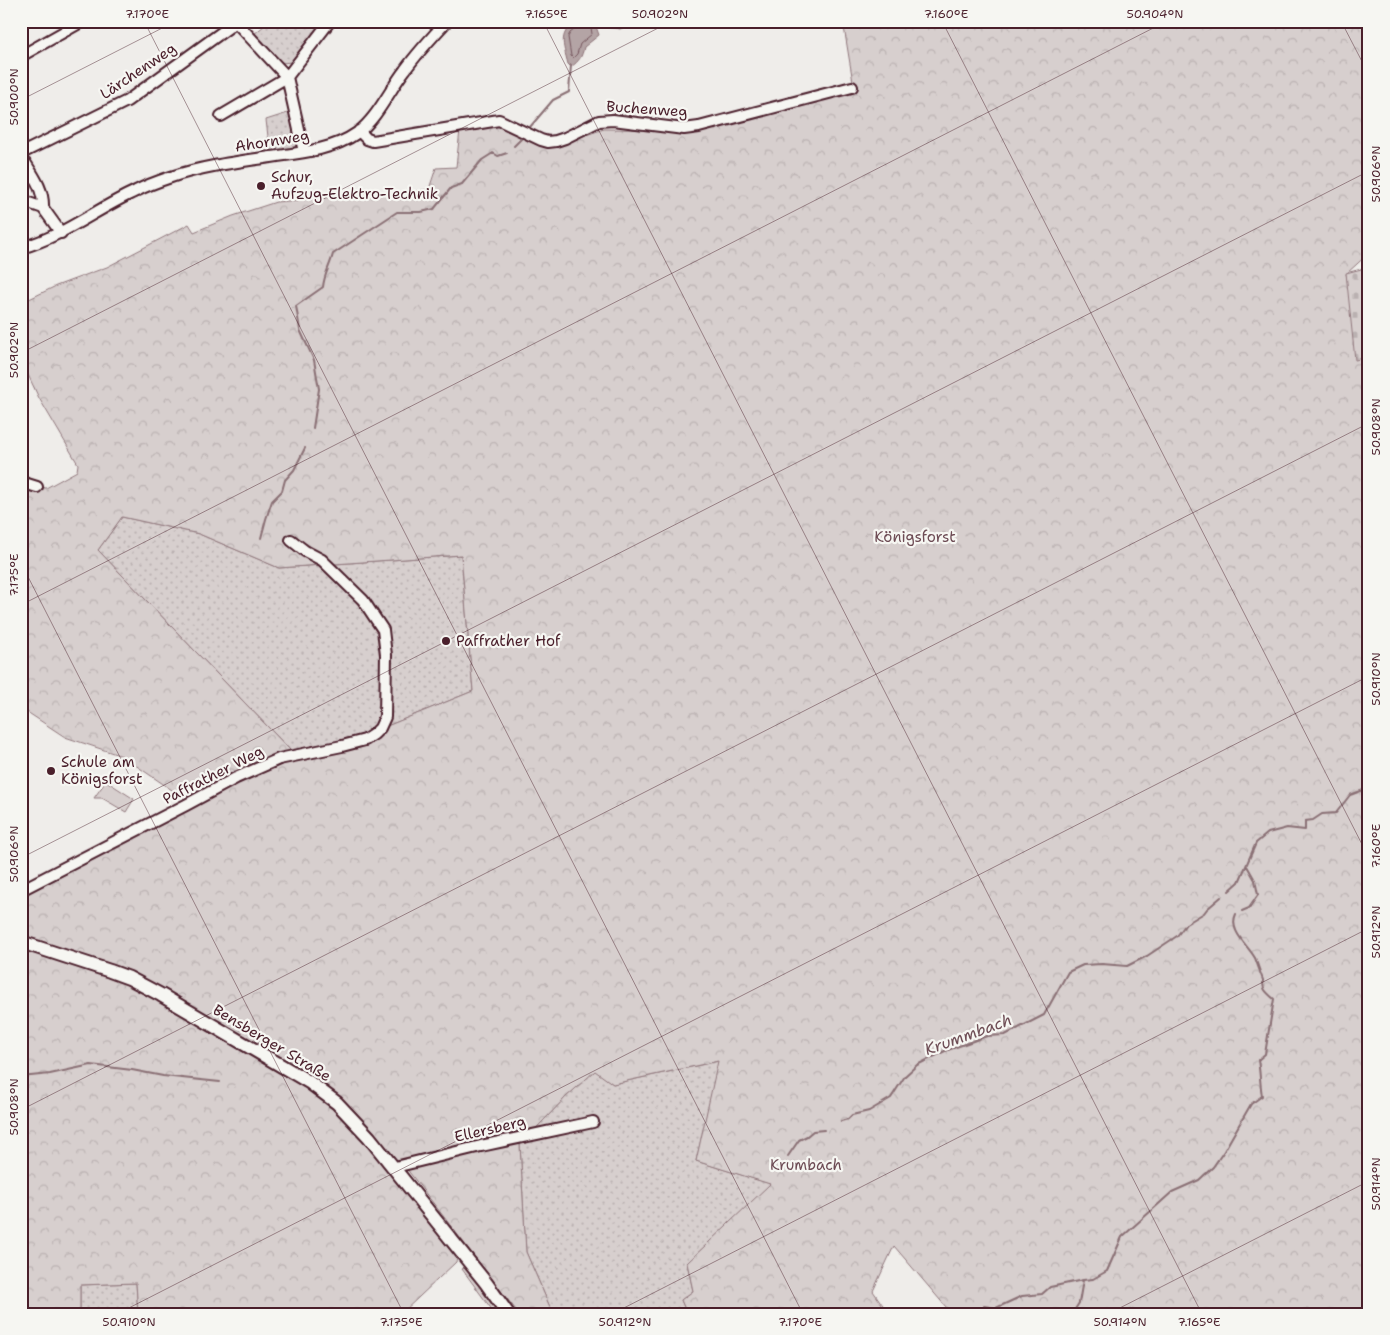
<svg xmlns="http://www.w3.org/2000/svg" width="1390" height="1335" font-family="'Shantell Sans',sans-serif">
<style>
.grass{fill:url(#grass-dots);stroke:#90777c}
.forest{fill:url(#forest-crowns);stroke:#90777c;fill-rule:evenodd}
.cemetery{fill:url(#cemetery-stones);stroke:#90777c}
.garden{fill:#d7cfce;stroke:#90777c}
.water{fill:#b4a4a5;stroke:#8a6f74}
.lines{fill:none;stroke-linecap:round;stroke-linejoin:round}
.shore{stroke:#74545c;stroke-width:1}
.stream{stroke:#8a6f74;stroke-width:2}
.minor-casing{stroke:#4a1f2b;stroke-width:14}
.major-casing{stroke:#4a1f2b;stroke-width:16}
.minor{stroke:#f6f6f2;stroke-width:10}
.major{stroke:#f6f6f2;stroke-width:12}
.ticks{fill:none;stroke:#4a1f2b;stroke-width:1;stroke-opacity:0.45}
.poi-dot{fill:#4a1f2b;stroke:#f6f6f2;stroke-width:2}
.labels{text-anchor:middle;stroke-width:4.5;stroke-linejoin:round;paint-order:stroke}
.street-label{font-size:15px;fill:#4a1f2b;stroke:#f6f6f2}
.poi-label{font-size:15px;fill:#4a1f2b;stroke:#f6f6f2;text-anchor:start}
.park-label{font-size:15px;fill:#6d4b54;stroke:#f6f6f2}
.water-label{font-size:16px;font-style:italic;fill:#6f4e56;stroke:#f6f6f2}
.neatline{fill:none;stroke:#4a1f2b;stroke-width:2}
.ticks-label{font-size:12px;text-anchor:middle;fill:#4a1f2b}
</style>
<defs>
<pattern id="grass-dots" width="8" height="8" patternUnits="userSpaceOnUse" patternTransform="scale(1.25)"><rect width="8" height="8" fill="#d7cfce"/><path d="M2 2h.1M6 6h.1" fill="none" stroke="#bab1b1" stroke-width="1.8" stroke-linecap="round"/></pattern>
<pattern id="forest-crowns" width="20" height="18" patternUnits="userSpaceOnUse" patternTransform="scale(1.25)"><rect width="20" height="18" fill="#d7cfce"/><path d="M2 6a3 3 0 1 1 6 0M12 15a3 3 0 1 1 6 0" fill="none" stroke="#bab1b1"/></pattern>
<pattern id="cemetery-stones" width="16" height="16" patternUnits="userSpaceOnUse" patternTransform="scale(1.25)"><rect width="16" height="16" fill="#d7cfce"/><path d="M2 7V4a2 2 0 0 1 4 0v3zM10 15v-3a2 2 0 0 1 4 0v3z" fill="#bab1b1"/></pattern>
</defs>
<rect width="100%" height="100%" fill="#efedea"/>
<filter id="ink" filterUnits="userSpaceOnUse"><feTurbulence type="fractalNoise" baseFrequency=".02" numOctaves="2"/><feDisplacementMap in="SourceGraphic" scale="10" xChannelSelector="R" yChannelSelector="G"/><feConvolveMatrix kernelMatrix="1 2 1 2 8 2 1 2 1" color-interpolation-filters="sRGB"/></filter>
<g filter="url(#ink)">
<path class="grass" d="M270,21H315L319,26L291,62L282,63L254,34Z
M291,112L297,145L296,147L270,153L266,120Z
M122,517L199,534L279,568L461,555L473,691L360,737L292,752L98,550Z
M719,1061L696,1161L771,1184L687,1263L693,1291L681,1300L687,1314H553L526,1252L520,1145L566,1097L595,1070L613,1084Z
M136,1283L138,1314H80V1285Z"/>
<path class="forest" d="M843,21H1369V253L1346,274L1369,354V1314H952L894,1246L873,1291L889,1314H687L681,1300L693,1291L687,1263L770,1184L696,1161L718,1061L613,1084L595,1071L566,1097L520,1145L526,1252L553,1314H519L406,1168L392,1171L458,1254L456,1262L401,1314H138L136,1283L80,1285V1314H21V893L194,805L122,756L65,737L21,708V483L46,488L77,471L78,464L39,398L21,360V303L56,286L107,267L189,224L194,232L233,216L276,202L385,193L397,195L429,189L436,168L456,167L460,130L495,123L556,145L604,129L686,130L853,82ZM122,517L199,534L279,568L461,555L473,691L360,737L292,752L98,550Z
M466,1267L496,1305L493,1311L462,1269Z"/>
<path class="cemetery" d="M1369,267V357L1355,360L1346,273Z"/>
<path class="garden" d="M106,781L134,799L126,812L102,798H94Z"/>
<path class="water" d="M579,21H594L599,35L584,47C582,57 579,61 571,67L568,64C563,44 557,32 579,21Z
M600,21H626L624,23V27L620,29C613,27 607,29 601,25Z"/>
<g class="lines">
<path class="shore" d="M580,21L579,26L570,33L568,37L571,56L573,58L577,54L580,44L592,34L590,21"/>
<path class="stream" d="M530,127L553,100L569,92L571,65
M514,146L522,138
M313,428L319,389L314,360L300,330L296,306L323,287C324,275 330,266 333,254L397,212H421L434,209L451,188L462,184L482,160L493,153L498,156L507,153
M261,538L266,519L272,501L282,491L285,480L294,470L305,448
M1229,891L1239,882L1256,843L1268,833L1287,828L1305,830V821L1313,820L1322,814L1336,813L1350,795L1369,788
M1242,911L1249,908L1258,895L1255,880L1247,866
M21,1077L50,1074L91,1065L132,1070L163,1076L220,1082
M841,1121L848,1119L852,1115L869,1111L891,1098L905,1076L917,1065L945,1051L987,1036L1005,1035L1044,1015L1068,972L1083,965L1102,964L1127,966L1147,956L1177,936L1186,924L1204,913L1207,909L1221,897
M788,1156L799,1140L807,1136L813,1131L824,1130
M984,1306L996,1308L1022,1296L1042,1294L1050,1287L1083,1280
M1072,1314L1079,1303L1083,1280L1093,1279L1107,1271L1122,1237L1172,1192L1199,1180L1213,1167L1224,1151L1251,1104L1262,1096C1260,1084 1260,1072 1258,1060L1265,1054L1274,999C1271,996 1265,992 1264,988C1263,986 1263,983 1263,980C1262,978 1256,960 1255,958C1248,945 1228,931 1236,914"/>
<g class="minor-casing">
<path id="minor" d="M235,21L287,77L304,152
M21,56L83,21
M221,116L287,77L330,21
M359,131L367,139L373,141L499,120L541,140L548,142L556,141L565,138L599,121L613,120L684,129L699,127L852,87
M26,151L127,101L236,22
M26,164C35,178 44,191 43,208L61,233
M21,197L29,203L43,208
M21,248C64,236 96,209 136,191C147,185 159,181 171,177C203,166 237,162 271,157C300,153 333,150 357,133C377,119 390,89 405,70C418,52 432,37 447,21
M21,482L37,487
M21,890L186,805L236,778L279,759L342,746L365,740L374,734L380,728L385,717L386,655L383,630L363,600L322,560L305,551L291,540
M395,1169L399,1166L481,1146L593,1122"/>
</g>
<g class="major-casing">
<path id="major" d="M21,942L110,971L129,978L161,995L309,1082L337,1103L369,1137L486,1283L508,1314"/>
</g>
<use href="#minor" class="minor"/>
<use href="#major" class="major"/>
</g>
</g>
<path class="ticks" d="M144,21L803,1314M543,21L1202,1314M942,21L1369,858M1341,21L1369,75M21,100L176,21M21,353L672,21M21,563L404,1314M21,605L1167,21M21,858L1369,171M21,1110L1369,423M117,1314L1369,676M612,1314L1369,928M1108,1314L1369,1181"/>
<g class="poi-dot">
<circle cx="261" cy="186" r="5"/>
<circle cx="446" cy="641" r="5"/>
<circle cx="51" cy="771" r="5"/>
</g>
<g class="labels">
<g class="street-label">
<text transform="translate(138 71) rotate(-34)" y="5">Lärchenweg</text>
<text transform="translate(647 109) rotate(4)" y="5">Buchenweg</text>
<text transform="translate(272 141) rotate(-9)" y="5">Ahornweg</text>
<text transform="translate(213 775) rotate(-27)" y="5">Paffrather Weg</text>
<text transform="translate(272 1043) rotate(31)" y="5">Bensberger Straße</text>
<text transform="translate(490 1129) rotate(-13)" y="5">Ellersberg</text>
</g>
<g class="poi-label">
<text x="271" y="182">Schur,<tspan x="271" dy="17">Aufzug-Elektro-Technik</tspan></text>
<text x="456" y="646">Paffrather Hof</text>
<text x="61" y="767">Schule am<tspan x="61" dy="17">Königsforst</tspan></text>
</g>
<g class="park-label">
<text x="915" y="542">Königsforst</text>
<text x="806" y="1170">Krumbach</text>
</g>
<g class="water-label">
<text transform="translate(968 1034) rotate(-20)" y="6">Krummbach</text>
</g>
</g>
<rect width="1390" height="1335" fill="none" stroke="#f6f6f2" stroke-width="55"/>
<rect x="28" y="28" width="1334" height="1280" class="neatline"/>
<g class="ticks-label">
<text x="147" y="18">7.170°E</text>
<text x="546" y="18">7.165°E</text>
<text x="660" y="18">50.902°N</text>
<text x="946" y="18">7.160°E</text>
<text x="1155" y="18">50.904°N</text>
<text transform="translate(14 97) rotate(-90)" y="4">50.900°N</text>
<text transform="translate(1376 174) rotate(-90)" y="4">50.906°N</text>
<text transform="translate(14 350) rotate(-90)" y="4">50.902°N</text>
<text transform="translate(1376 427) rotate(-90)" y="4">50.908°N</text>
<text transform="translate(14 575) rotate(-90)" y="4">7.175°E</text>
<text transform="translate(1376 679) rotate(-90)" y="4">50.910°N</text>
<text transform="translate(1376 846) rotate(-90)" y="4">7.160°E</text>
<text transform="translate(14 854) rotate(-90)" y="4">50.906°N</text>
<text transform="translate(1376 932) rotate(-90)" y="4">50.912°N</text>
<text transform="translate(14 1107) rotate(-90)" y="4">50.908°N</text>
<text transform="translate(1376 1184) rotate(-90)" y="4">50.914°N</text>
<text x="129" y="1326">50.910°N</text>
<text x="401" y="1326">7.175°E</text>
<text x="625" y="1326">50.912°N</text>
<text x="800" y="1326">7.170°E</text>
<text x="1120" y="1326">50.914°N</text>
<text x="1199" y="1326">7.165°E</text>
</g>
</svg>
